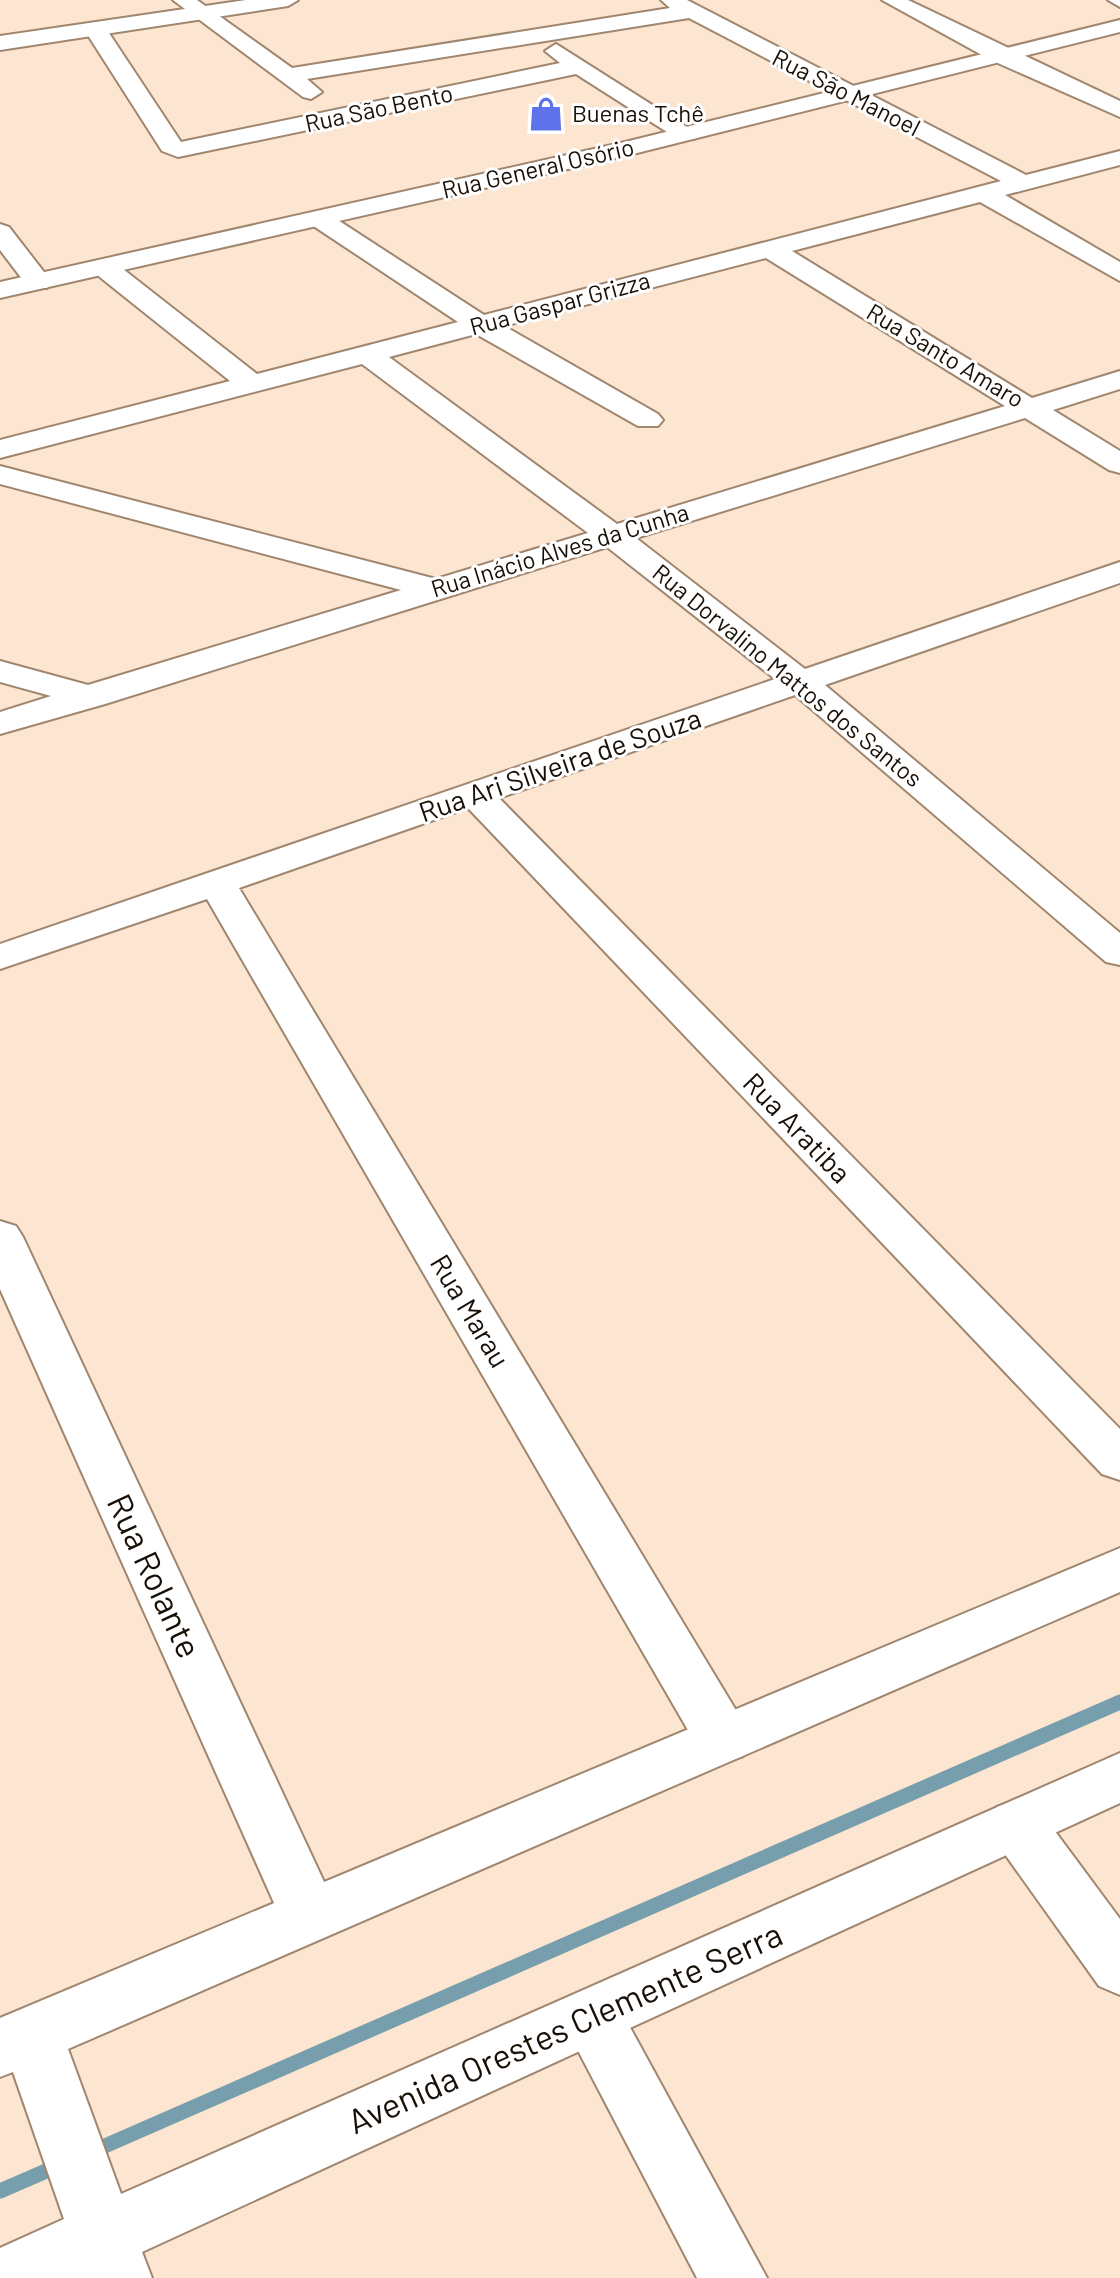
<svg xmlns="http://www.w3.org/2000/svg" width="1120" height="2278" font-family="Barlow,sans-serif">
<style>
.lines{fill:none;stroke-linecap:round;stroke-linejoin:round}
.stream{stroke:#779eac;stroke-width:15}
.street-casing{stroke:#a0866f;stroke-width:4}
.secondary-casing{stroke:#a0866f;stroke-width:4}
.street{fill:#fff;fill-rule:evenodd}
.secondary{fill:#fff;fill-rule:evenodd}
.labels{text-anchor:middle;stroke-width:6;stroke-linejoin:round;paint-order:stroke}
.far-street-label{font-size:24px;fill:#180f06;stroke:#fff}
.far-poi-label{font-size:24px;fill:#180f06;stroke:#fff;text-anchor:start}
.street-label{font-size:28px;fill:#180f06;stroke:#fff}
.near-street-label{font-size:34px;fill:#180f06;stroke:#fff}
</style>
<rect width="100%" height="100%" fill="#fce5d1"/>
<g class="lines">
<path class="stream" d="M91,2152L1120,1702
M0,2191L60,2165"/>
<g class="street-casing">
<path id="street" d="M173,0H197L292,68L670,8L661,0H687L1026,175L1120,151V165L1005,195L1120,262V281L980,202L792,251L1032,398L1120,371V389L1053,410L1120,451V473L1109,470L1025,418L636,538L805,669L1120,562V583L825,685L1120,933V965L1106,962L795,695L499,798L1120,1429V1480L1102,1474L468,808L239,888L743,1722L751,1739L743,1756L723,1763L703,1756L207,899L0,969V944L775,679L607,547L105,704L0,734V712L51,696L0,682V661L88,685L401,590L0,484V466L436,579L588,533L362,364L0,458V440L230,381L96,274L92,268L96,262H114L257,374L458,322L312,225L308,220L312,215H330L484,315L1001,181L689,18L307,79L322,92L311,99L303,97ZM766,258L1005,406L617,524L389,357L476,334L638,426H658L663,420L658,414L504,326Z
M882,0H908L1120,101V117L991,60Z
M1108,0H1120V7Z
M95,23L103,24L181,142L560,63L545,51L556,44L698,134L694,139H678L576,74L178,157L162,151L84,29Z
M0,224L9,227L47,276L51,282L47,288H29L0,250Z
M0,1221L16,1226L23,1237L339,1914L330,1933L309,1941L288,1933L279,1914L0,1289Z
M1017,1800L1037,1807L1120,1919V1995L1099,1986L997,1843L988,1825L997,1807Z
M592,1990L614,1998L767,2278H697L561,2018L570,1998Z"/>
</g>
<g class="secondary-casing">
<path id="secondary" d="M246,0H298L288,6L0,50V36Z
M1120,20V32L625,156L0,298V282L625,142Z
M1120,1548V1592L68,2049L121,2194L1120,1753V1803L142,2252L152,2278H0V2248L64,2219L13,2072L0,2077V2018Z"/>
</g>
<use href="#street" class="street"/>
<use href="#secondary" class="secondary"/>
</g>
<defs>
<g id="shop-bare" transform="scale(2.76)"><path d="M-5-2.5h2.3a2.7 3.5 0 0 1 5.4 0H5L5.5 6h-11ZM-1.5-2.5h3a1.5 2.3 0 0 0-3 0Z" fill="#5e72e9" stroke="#fff" stroke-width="2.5" paint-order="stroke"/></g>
</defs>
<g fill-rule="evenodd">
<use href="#shop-bare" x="546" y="114"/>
</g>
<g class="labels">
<g class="far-street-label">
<text transform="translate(846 93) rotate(27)" y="8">Rua São Manoel</text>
<text transform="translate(379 109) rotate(-12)" y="8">Rua São Bento</text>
<text transform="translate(538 169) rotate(-13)" y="8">Rua General Osório</text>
<text transform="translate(560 304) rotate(-15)" y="8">Rua Gaspar Grizza</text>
<text transform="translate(945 356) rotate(31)" y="8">Rua Santo Amaro</text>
<text transform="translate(560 551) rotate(-17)" y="8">Rua Inácio Alves da Cunha</text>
<text transform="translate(787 676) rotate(39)" y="8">Rua Dorvalino Mattos dos Santos</text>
</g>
<g class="far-poi-label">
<text x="572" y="122">Buenas Tchê</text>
</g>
<g class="street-label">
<text transform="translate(560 765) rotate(-19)" y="10">Rua Ari Silveira de Souza</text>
<text transform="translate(797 1128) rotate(46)" y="10">Rua Aratiba</text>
<text transform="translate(470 1311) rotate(59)" y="10">Rua Marau</text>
</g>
<g class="near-street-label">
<text transform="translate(154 1576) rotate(65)" y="12">Rua Rolante</text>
<text transform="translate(565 2028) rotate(-24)" y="12">Avenida Orestes Clemente Serra</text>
</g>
</g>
</svg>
